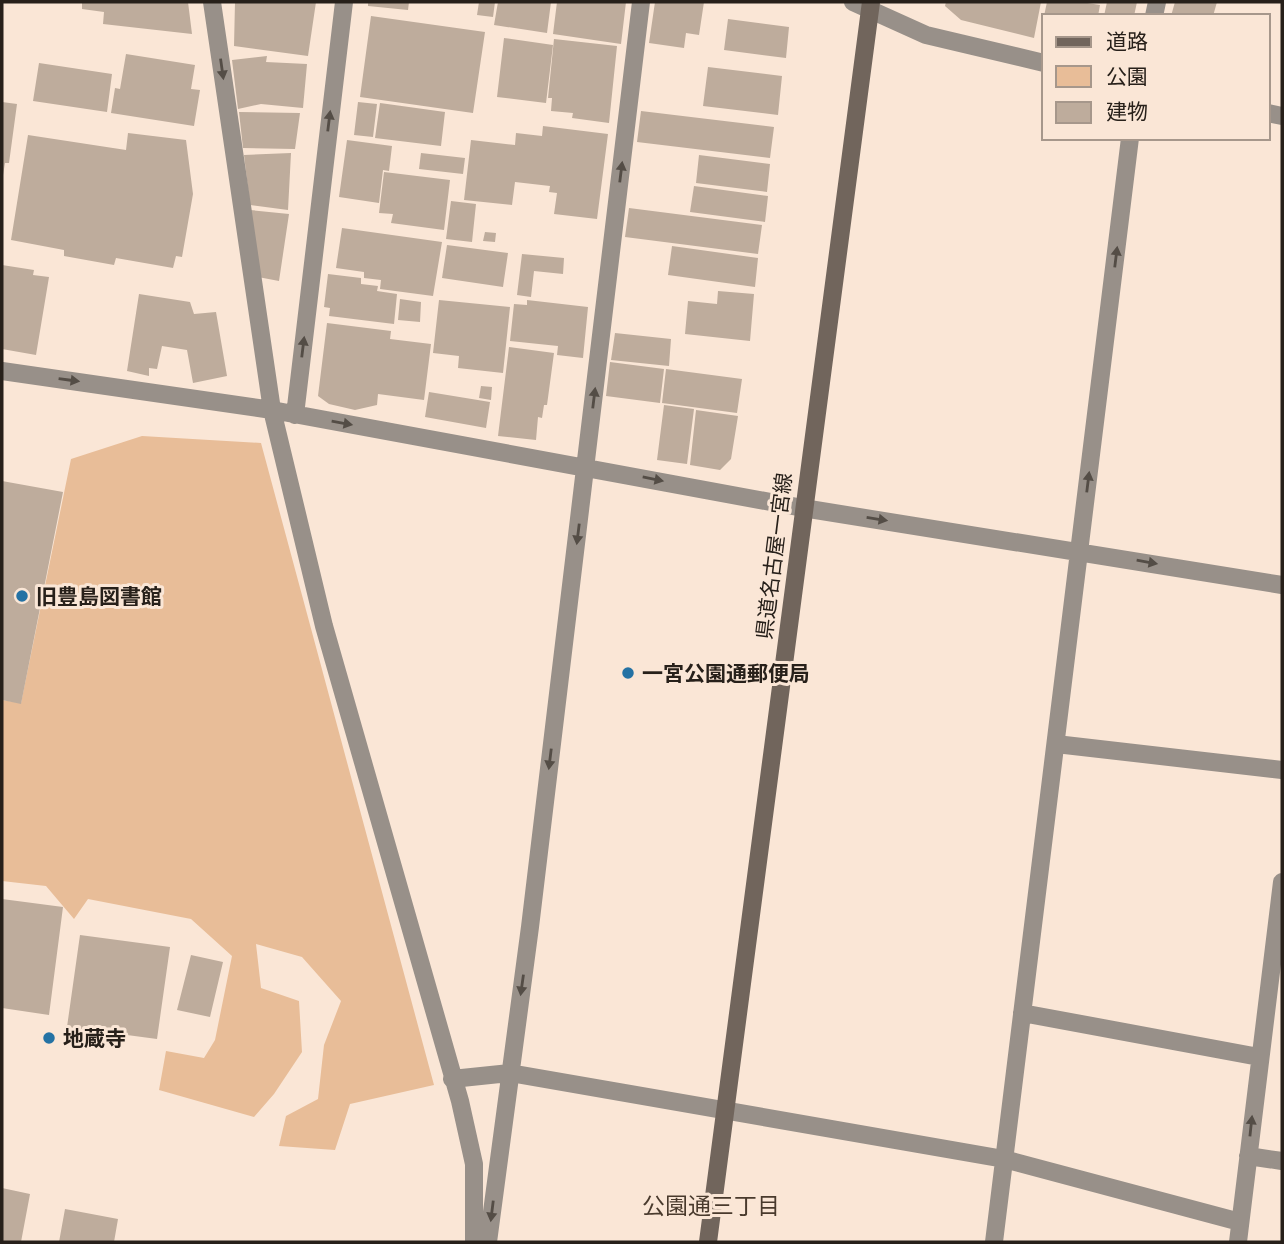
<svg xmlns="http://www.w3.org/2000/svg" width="1284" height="1244" font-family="'Work Sans','Noto Sans JP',sans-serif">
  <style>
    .green { fill: #e8bd98 }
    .building { fill: #beac9c }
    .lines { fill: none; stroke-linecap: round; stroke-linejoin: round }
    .minor { stroke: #989089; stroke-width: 18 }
    .secondary { stroke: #71655c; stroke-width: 18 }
    .oneway { fill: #544d46 }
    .poi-dot { fill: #2472a4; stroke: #fae6d6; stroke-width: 2.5 }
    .labels { text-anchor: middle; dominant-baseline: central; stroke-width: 6; stroke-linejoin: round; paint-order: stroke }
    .street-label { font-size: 21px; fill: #27201a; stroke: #fae6d6 }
    .poi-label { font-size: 21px; font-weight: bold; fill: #27201a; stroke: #fae6d6; text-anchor: start }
    .neighbourhood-label { font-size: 23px; fill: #493a2d; stroke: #fae6d6 }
  </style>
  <rect width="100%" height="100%" fill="#fae6d6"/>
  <!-- green -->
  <path class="green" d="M142,436L261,443L434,1085L350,1104L335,1150L279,1146L286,1116L318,1099L324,1045L341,1001L302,957L256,944L261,988L299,1001L302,1052L274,1094L254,1117L159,1090L166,1051L204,1058L215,1040L232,956L191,919L88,899L74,919L46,886L2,881V700L21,703L71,459Z"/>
  <!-- building -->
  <path class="building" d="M82,2H188L192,34L103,24L104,12L82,9Z
    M235,2H316L308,56L234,46Z
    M368,2H409L408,10L368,6Z
    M479,2H495L493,17L477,15Z
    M498,2H551L547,33L494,25Z
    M557,2H626L621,44L553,34Z
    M655,2H704L699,35L686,33L684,48L649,43Z
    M946,2H1041L1034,38L961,20L945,6Z
    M1047,2H1081L1100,5L1098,16H1044Z
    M1107,2H1137L1134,16H1104Z
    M1175,2H1217L1213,16H1171Z
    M371,16L485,32L473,113L360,97Z
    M728,19L789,27L786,58L724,50Z
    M504,38L553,45L546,103L497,97Z
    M554,39L617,46L609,123L572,118L573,113L551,111L552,98H548Z
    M126,54L195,65L191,89L200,90L194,126L111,113L115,88L120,89Z
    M267,56L266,62L307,64L303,108L261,104L238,109L232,60Z
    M39,63L112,74L107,112L33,101Z
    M708,67L782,76L778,115L703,106Z
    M2,102L17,104L9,163H5L3,175Z
    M358,102L377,104L373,137L354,135Z
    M380,103L445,112L441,146L375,138Z
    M641,111L774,127L770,158L637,142Z
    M239,112L300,113L295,149L243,148Z
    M543,126L608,134L597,219L554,214L557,193L549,192L550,186L515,182L512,205L464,200L471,140L515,145L516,133L542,136Z
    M128,133L186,140L193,194L182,257L176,256L173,268L116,258L114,265L64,256V250L11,240L28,135L126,150Z
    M347,140L392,146L389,171L383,170L379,203L339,197Z
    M291,153L288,210L250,205L244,155Z
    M421,153L465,158L463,174L419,169Z
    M699,155L770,164L767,192L696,183Z
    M384,172L450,180L444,230L391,223L393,214L379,213Z
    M694,186L768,196L765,222L690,212Z
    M451,201L476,204L472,242L446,239Z
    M629,208L762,225L758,254L625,237Z
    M250,210L289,214L279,281L258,277Z
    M342,228L442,242L433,296L380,289L381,280L364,278V272L336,268Z
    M485,232L496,233L495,242L483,241Z
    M447,245L508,253L503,287L442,278Z
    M672,246L758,258L755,287L668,275Z
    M522,254L564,258L563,274L534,271L531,297L517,295Z
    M2,265L34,270L33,275L49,277L36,355L2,349Z
    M328,274L361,278V284L378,286L377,291L397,294L394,324L329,316L330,308L324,307Z
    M718,291L754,294L750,341L685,334L688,301L717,304Z
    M139,294L190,302L194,314L216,312L227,376L193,383L187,350L162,346L157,369L149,368V376L127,371Z
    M400,299L421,302L420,322L398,320Z
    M439,300L510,307L503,373L458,368L459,356L433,353Z
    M527,300L588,307L583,358L557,355L558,346L510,341L514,304L527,305Z
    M327,323L391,331L390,339L431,344L424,400L378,394L377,405L355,410L329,404L318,396Z
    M615,333L671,339L669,366L611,360Z
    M509,347L554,353L547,405H544L542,418L538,417L536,440L498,436Z
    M610,362L664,369L660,403L606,396Z
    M666,369L742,379L737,413L662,403Z
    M481,386L492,387L491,400L479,398Z
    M429,392L490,402L486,428L425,417Z
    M664,405L694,409L687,464L657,460Z
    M696,410L738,416L731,459L720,470L690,465Z
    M2,481L63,492L21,704L2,700Z
    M2,899L63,907L49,1015L2,1008Z
    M80,935L170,947L157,1039L67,1027Z
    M191,955L223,962L210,1017L177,1010Z
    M2,1188L30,1194L21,1242L2,1241Z
    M65,1209L118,1219L114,1242H59Z"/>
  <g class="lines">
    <!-- minor -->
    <path class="minor" d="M212,2L272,410L324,626L460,1101L474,1164V1242
      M853,2L926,35L1044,63
      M1154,16L1157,2
      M1268,113L1282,116
      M2,371L272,410L803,508L1282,585
      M295,415L344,2
      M1056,744L1282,770
      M1022,1013L1259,1057
      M452,1079L510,1073L1004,1159L1240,1222
      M1248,1156L1282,1161
      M488,1242L530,927L641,2
      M994,1242L1130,138
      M1238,1242L1282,882"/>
    <!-- secondary -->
    <path class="secondary" d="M708,1242L871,2"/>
  </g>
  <!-- one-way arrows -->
  <defs><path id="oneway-solid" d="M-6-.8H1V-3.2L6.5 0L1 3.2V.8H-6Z" transform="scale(1.75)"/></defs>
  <g class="oneway">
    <use href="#oneway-solid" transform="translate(222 69) rotate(82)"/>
    <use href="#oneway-solid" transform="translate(329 121) rotate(-83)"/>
    <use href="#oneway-solid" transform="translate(621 172) rotate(-83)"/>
    <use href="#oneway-solid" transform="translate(1116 257) rotate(-83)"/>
    <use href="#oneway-solid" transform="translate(303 347) rotate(-83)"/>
    <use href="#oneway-solid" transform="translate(69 380) rotate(8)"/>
    <use href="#oneway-solid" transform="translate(594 398) rotate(-83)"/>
    <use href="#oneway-solid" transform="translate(342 423) rotate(10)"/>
    <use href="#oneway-solid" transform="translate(653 479) rotate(11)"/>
    <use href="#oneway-solid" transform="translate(1088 482) rotate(-83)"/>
    <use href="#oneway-solid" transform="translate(877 519) rotate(9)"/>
    <use href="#oneway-solid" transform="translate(578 534) rotate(97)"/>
    <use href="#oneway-solid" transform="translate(1147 562) rotate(10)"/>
    <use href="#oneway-solid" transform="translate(550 759) rotate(97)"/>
    <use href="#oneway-solid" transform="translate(522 985) rotate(98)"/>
    <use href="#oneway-solid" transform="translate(1251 1126) rotate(-84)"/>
    <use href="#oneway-solid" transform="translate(492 1211) rotate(97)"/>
  </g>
  <!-- markers -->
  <g class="poi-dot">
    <circle cx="22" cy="596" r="7"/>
    <circle cx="628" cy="673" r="7"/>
    <circle cx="49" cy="1038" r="7"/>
  </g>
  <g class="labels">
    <!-- street labels -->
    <g class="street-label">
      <text transform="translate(774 556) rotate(-83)">県道名古屋一宮線</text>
    </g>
    <!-- poi labels -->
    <g class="poi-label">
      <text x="36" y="596">旧豊島図書館</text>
      <text x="642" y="673">一宮公園通郵便局</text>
      <text x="63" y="1038">地蔵寺</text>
    </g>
    <!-- neighbourhood labels -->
    <g class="neighbourhood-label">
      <text x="711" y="1206">公園通三丁目</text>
    </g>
  </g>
  <!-- border -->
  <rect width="1284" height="1244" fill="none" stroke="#27201a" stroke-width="7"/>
  <!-- legend -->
  <rect x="1042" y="14" width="228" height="126" fill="#fae6d6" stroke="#a6978b" stroke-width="2"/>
  <rect x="1056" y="37" width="35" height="10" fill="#71655c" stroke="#a6978b" stroke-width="2"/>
  <text x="1106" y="49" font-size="21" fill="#27201a">道路</text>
  <rect x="1056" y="66" width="35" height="21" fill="#e8bd98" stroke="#a6978b" stroke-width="2"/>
  <text x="1106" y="84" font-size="21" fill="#27201a">公園</text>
  <rect x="1056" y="102" width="35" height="21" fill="#beac9c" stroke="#a6978b" stroke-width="2"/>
  <text x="1106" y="119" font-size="21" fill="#27201a">建物</text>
</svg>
